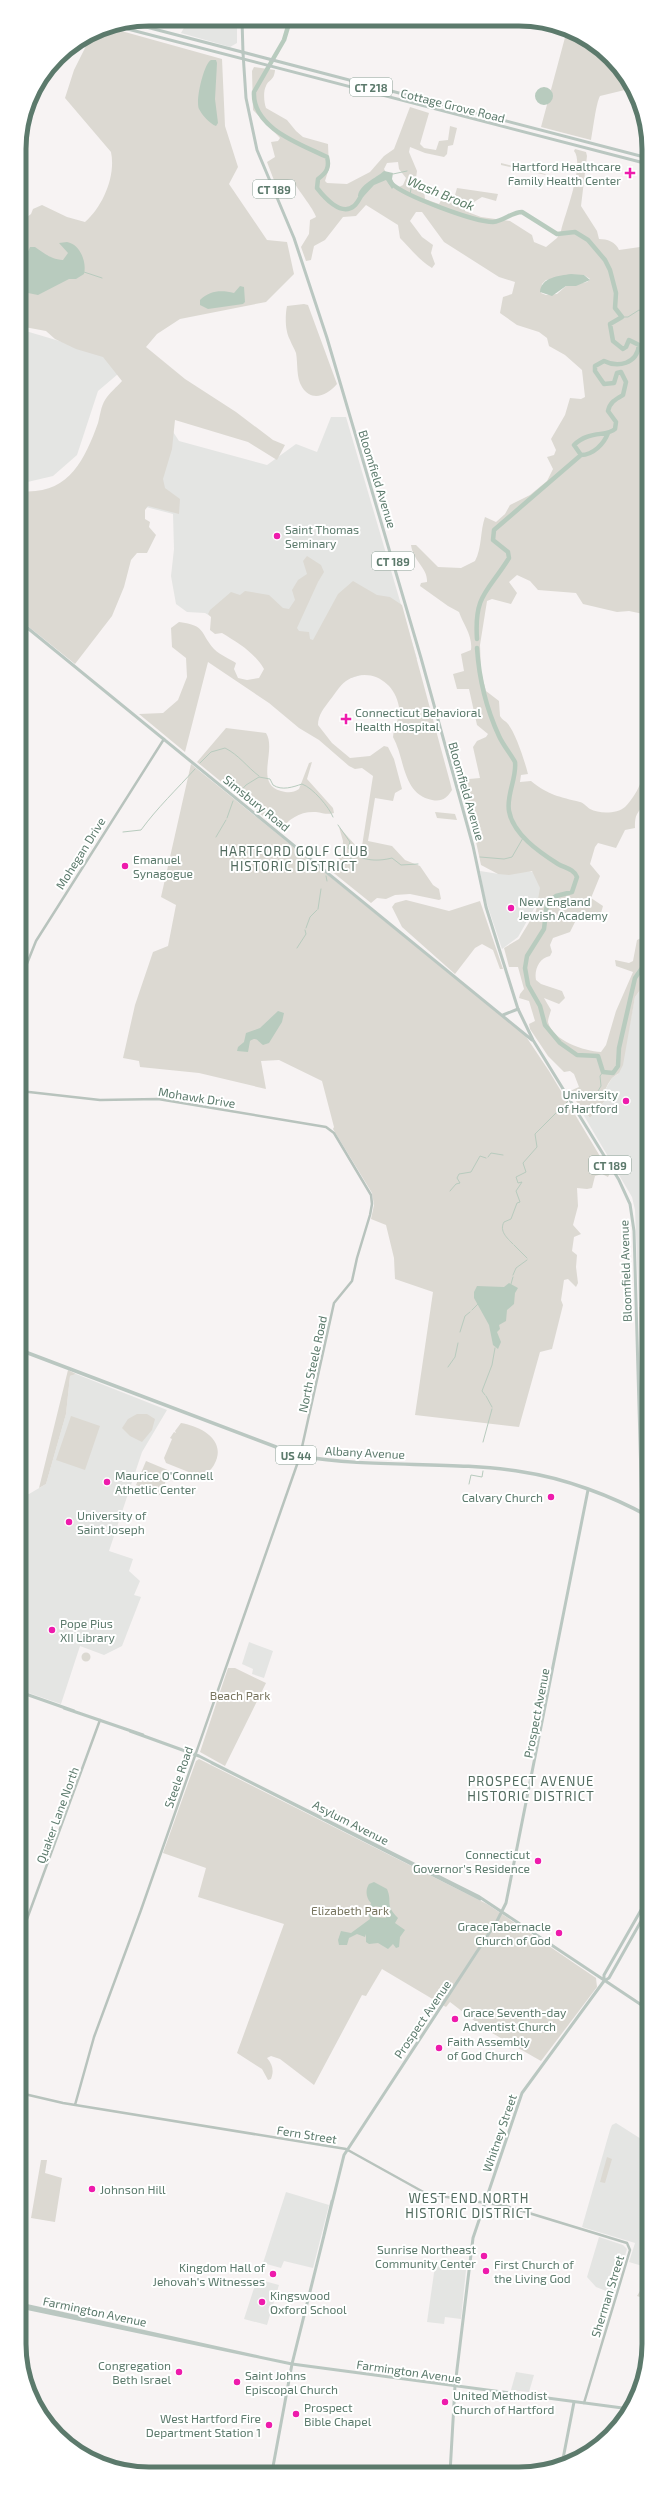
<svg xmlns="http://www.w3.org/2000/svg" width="668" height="2493" font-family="'Exo 2',sans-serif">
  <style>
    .built { fill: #e4e5e3 }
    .green { fill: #dcd9d2; fill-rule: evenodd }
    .water { fill: #b8cbbe; fill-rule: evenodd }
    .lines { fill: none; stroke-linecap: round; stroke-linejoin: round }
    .stream { stroke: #b8cbbe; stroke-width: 1 }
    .river { stroke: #b8cbbe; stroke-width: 4.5 }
    .tertiary { stroke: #b8c3bd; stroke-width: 2.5 }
    .secondary { stroke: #bac7c1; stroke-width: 3 }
    .primary { stroke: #bac7c1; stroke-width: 3 }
    .trunk { stroke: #bac7c1; stroke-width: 3.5 }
    .poi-dot { fill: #ee1bac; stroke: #fff; stroke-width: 1.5 }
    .labels { text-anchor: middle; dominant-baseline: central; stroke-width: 4; stroke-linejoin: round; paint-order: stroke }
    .shield { fill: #fff; stroke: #8da298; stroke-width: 1 }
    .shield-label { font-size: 11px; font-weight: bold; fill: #5c7a6c }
    .street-label { font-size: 12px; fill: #5c7a6c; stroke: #fff }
    .poi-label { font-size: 12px; fill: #5c7a6c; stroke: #fff; text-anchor: start }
    .park-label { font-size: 12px; fill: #78755f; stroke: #fff }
    .water-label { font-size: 13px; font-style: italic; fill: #5a7c66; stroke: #fff }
    .neighbourhood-label { font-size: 13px; letter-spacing: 1px; fill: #526b5f; stroke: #fff }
    .rim { fill: none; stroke: #5c7a6c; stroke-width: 5 }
  </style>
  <rect width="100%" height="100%" fill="#f7f3f3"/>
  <!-- built -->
  <path class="built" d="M189,19L237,20V43L230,47L181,33Z
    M19,329L103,354L118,374L98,391L77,455L53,476L19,484Z
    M331,417H346L417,659L316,688L254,641L205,613L187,612L176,604L171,576L174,549L173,514L96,494L164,418L179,441L267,465L296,444L317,452Z
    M480,871L499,874L529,871L536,873L541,891L540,898L518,937L502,949L485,898Z
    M648,985V1307H639L635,1210L632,1197L577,1104L590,1118L607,1098L605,1090L612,1078L618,1074L623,1059L635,997L643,986Z
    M76,1374L167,1410L142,1452L109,1551L133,1559L129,1571L140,1581L134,1595L141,1597L122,1646L104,1655L80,1646L61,1704L20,1690V1493L29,1494L46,1484L66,1414L70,1376Z
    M249,1642L273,1651L264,1678L252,1674L253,1669L242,1664Z
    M616,2123L649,2144V2268L629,2262L635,2243L582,2227L610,2130L612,2125Z
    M286,2192L329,2205L313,2268L284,2261L281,2268L263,2263Z
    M599,2237L623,2245L627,2249L614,2294L596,2287L587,2277Z
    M435,2266L466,2270L461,2319L445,2317L444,2324L427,2322Z
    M257,2279L279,2285L267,2325L244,2319Z
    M516,2372L534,2375L529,2392L511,2390Z"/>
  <!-- green -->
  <path class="green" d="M107,27L222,59L225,126L238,167L229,184L267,240L287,242L294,274L266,302L180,319L157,334L146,347L185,379L236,412L273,440L285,445L277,460L248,442L175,420L172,449L163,479L165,488L180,499L179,514L148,506L145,510V519L150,522L149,527L156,535L147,553H137L131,560L124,587L112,616L75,664L19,619V491C67,496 84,462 98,423C100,416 101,406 105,400C109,393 117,387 122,381L103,357L76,349L55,339L46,331L19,326V223L31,214L33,209L42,205L67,217L85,222C103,206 116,176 111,152L65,98L74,70L92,34Z
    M567,30C596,41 616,62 633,88L600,96C596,103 593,130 591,140L541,127Z
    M254,67L275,70C274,81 269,79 266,86C263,91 264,103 266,108L287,120L296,131L303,137L328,144L329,168L325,181L327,183L347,184L370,172L384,156L394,149L410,107L429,113L420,144L424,148L436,150L439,141L448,140L450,126L457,128L453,145L448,146L447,154L444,157L425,153L410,147L409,152L417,171L415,185L424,190L425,199L439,204L443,197L455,195L457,188L498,194L496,201L482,197L474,202H465V211L481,217L510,221L532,235L534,242L546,247L557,238L561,231C565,214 585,164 574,151L575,149L586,152L587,156L581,206L597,231L599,239C607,239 616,242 619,250L640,247L643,240L644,206L648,205V615L629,611L617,612L583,604L576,593L538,590L530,581L517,575L509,582L517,593L511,604L492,599L487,601L480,645L481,672L486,691L499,701L500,716C502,720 506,721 508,724C516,734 525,762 528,774L521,775L520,782L531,781C548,795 560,797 580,802C584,803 587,807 590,809C599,814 617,814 625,807C631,801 639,789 641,781C644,774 643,766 648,761V802H645C637,815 635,813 635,828L625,830L616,848L598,843L595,847L590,864L600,876L591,898L603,906L599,920L591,917L577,918L570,932L553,938L550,945L552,952L550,956C539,958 534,970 536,980L541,984L562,991L565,998L559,1004L544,998L551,1010C550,1014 548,1018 548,1022C553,1041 584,1051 601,1052L606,1045L616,1011L633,972L616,966L615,960L629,963L633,961L637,940C648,935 643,931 644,922L648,920V985L643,986L635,997L623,1065L619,1073L612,1078L608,1084L605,1090L607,1098L590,1118L571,1095L570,1091L579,1087L574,1074L570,1071L564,1072L548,1056L530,1029L529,1024L535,1021L529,1001L519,998L520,994L524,989L518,967H509L504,948L519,939L536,911L540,888L532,871L509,875L498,874L481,865L472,823L458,780L480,778L473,747L477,741L486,737L488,734L477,725L469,689H457L453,674L464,671L461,654L471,650C473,636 463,624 459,612L448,606L420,586L421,583L427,582C428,568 413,561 411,545H416L438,567L461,568L475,561C482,548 480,531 485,517L496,522L505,514L510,505L530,495L547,481L553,469L547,457L554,455L556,450L551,439L565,415L570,398L581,399L585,397L582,370L565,355L549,346L547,338L539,332L517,325L500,313L503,297L512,294L515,282L499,277L444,242L422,212H416L410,221L422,237L433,245L431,253L435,264L432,268C418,259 411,249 400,238L398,225L366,205L356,216L343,217L325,240L314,246L311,260L306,261L301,247L309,234L310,220L316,217C314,209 297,189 292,179L275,183L267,162L275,157L271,142L278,141L280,138L253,110L252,71ZM398,162L399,169L406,178L403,185L397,188L392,183L384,169L387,163ZM584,275L590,279L587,282L566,286L557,294L546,295L541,293L542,284L546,280Z
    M501,163L545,174L546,175L501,165Z
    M304,304L308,305L337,384C327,396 311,402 302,387C296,378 298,363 296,353C294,348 292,345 290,340C285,331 285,316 287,306Z
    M307,556L321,565L324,572L318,582L297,628L299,631L309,632L310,639L313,640L338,594L353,581L377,595L390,597L402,605L450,782L452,790C447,798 442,802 432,800C402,794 405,758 393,737C394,726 400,719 399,707C395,681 368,666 346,681C339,686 335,694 330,700C324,708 318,715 318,725L332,743L350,758L370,756L384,746L388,747L394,759L402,789L395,793L393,801L375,798L368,841L392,846L405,860L420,866L433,885L439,889L441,899L439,900L410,894L395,895L386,899L377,898L371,903L330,870L342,854L343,841L339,827L357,847L362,846L373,776L362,768L355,769L349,766L319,740L299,728L269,703L208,662L185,752L139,714L163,713L178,700L187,677L186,658L172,647L171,628L179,622C207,626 199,632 214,649C220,655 230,659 236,663L234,669L238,678L247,680L259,678L264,669C254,652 238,643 222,633L215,634L210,630L211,617L208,614L210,610L231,592L240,595L245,591L269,595L283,608L289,609L295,600L292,590L298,580L307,574L303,561Z
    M226,728L266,733C277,750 254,784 281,791C288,793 293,793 299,789L309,763L312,762L307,779L333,808L334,813C327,815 323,813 316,812C300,811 289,819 280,830L197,762Z
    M191,764L525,1035L549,1071L610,1173L608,1177L602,1174L595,1176L592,1188L587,1189L577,1188L578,1206L573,1225L581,1234L574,1237L572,1251L577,1255L576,1267L578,1283L576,1287L568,1279L564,1280L561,1300L563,1305L552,1349L540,1352L519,1427L415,1415L433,1292L395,1279L394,1258L386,1225L371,1219L374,1205L372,1193L333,1129L334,1127L322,1081L279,1060L261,1061L266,1089L199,1073L140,1067L139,1061L123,1058L135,1005L153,952L168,946L176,905L161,897Z
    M435,812L455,814L457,820L437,818Z
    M406,900L449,911L480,901L503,969H500L493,950L482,944L475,948L455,974L402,927L392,907L395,903Z
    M639,1307H648V1431H643Z
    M68,1370L76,1374L70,1376L66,1414L46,1484L39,1488Z
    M137,1414H147L155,1419L152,1430L142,1442L130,1436L122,1428L128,1419Z
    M71,1416L100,1426L85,1470L56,1460Z
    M181,1423C200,1426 228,1440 214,1465C211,1471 204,1474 201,1477L166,1463L164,1458L172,1439L170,1438L174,1432L176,1433L175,1431Z
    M146,1461L170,1471L160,1495L136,1485Z
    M81.5 1657a4.5 4.5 0 1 1 9 0a4.5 4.5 0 1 1-9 0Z
    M228,1668H235L266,1683L225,1766L200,1752Z
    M199,1759L487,1904L596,1978L597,1987L541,2061L485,2029L450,2002L446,2007L382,1969L366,1996L362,1995L314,2085L280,2059L271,2056L267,2058C273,2065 274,2071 271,2079L268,2080L262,2069L237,2053L284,1924L198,1897L206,1868L163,1853L196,1761Z
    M607,2157L612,2159L605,2183L600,2182Z
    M41,2160H47L45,2173L62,2178L55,2222L31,2218Z
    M643,2286H649V2300L637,2296Z"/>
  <!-- water -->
  <path class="water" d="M211,60H216L217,63L215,99L218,123L216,126C210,124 202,115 199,109C195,101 204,63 211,60Z
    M535 96a9 9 0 1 1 18 0a9 9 0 1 1-18 0Z
    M384,171L393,173L392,179L395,185L392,189L386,180L374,185L363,197L358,196C359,185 376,178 384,171Z
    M67,242C80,244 87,262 84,274L76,279H69L38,295L28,293L19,286V271L30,247H35C44,253 50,259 63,260L68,253L59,243Z
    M571,274L584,275L590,280L576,286H566L552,296L540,292C541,277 559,276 571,274Z
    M240,286L244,287L245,302L243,304L208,309L200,305V300C210,290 222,290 234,293Z
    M278,1011L284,1013L282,1022L269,1043L263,1045C258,1042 257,1036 250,1041L248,1052L237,1051L238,1047L244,1042L246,1033L260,1028Z
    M509,1283L518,1288L515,1293L514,1304L507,1310L506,1321L499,1325L500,1329L497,1332L501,1342L498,1349L493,1345L489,1325L474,1298V1292L477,1286L504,1287Z
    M374,1882L387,1889C393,1903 384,1904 398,1918L395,1923L405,1930L400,1937L399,1947L396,1948L393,1944L388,1949L378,1943L369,1944L366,1942V1934L365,1937L357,1934L349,1938L347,1945H339L338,1940L341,1931L351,1933L370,1919L368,1911L371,1903C366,1898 365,1890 369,1884ZM375,1906L388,1909L386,1918L373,1917L371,1911Z"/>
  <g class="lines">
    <!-- stream -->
    <path class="stream" d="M393,174L407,171
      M410,195L413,176
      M84,272L102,278
      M622,317H628L639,310L647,314L643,306L648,300
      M200,763L211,752L225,748C239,755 247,767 259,776
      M238,794L246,785L259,777L270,779L273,785C282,791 293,787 302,784C313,788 329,807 333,817
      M227,818L233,801
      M338,825L350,842L348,848C359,861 376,862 392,858L401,865L418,864
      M123,832L141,830C157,808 177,789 195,769
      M216,837L226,820
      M480,857L504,859L512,857L523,838
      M331,870L355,856
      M326,876L327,881
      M318,909L321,889
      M306,928L310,917L317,910
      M297,948L306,934L305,930
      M573,1098L595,1096L601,1086L600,1076L603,1072
      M488,1157L491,1153L503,1155
      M450,1191L456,1184L460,1183L457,1178L459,1174L471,1172L480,1156L486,1158
      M513,1244C507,1238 499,1231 504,1222L511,1219L517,1203L520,1202L516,1191L522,1182L518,1183L516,1177L526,1172L523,1163L537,1147L535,1134L568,1101
      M514,1245L527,1258
      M513,1275L516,1268L527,1260
      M511,1284L513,1277
      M472,1310L478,1304
      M460,1332L465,1316L470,1312
      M448,1367L455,1357L458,1343
      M485,1395L482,1391L492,1365L495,1348
      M486,1396L492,1407
      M483,1442L492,1409
      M469,1484L471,1475L482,1477L483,1471"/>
    <!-- river -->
    <path class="river" d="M290,20L284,40L254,92C252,128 300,144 327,157C330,168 326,173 318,179L317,188C324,197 341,217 354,206C358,203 360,197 363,193
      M391,183C404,196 475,222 493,222C504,221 512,212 522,212L557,234L575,232L588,240L605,260L610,270L616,293L615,308L622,317L610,324L613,341L623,349L626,347L629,340L639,345C637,364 618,368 604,361L595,366V371L604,384L614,383L617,373L621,372L626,382L623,395C616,399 610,402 608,411L616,422L615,429C607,437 589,430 574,445L581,455
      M477,639C474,594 488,592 509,558L508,552L493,540L494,530L581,455C593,455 604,444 608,433
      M477,648C479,678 486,708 499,736C503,745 510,753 515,762C517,778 506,795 509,811C513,834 539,852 558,864C565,868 574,869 577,877L572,892L556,896L547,903L544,929L527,956L525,968L528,985L540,1006L545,1025L560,1043L577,1055L598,1056L603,1072L613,1073L618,1066L619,1048L635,978L642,968L648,966"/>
    <!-- tertiary -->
    <path class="tertiary" d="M20,981L36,941L164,739
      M20,1091L100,1100L158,1099L326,1127L334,1133L371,1195L372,1204L370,1215L357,1258L352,1281L334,1303L300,1456L141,1910L94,2037L75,2105
      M20,1938L100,1720
      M20,2093L63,2103L346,2149L427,2194L506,2206L627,2243L630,2250L584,2403"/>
    <!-- secondary -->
    <path class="secondary" d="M242,20L243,53
      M19,621L532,1040
      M503,1015L518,1009
      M20,1692L74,1711
      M64,1708L143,1735
      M130,1731L199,1756L480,1899
      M212,1763L478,1896L649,2010
      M604,1981V1975L649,1896
      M324,2235L332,2201
      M562,2464L574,2402
      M272,2472L292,2364L344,2155L497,1921L506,1903L588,1490
      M450,2473L455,2386L473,2238L522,2093L604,1981L609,1978L649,1907"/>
    <!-- primary -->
    <path class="primary" d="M131,23L648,158
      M116,26L648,164
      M243,53L246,98L257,150L294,238L327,338L421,658L473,846L486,907L518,1009L533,1040L619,1180L630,1204L634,1231L642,1512
      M20,2304L259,2357
      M20,2307L292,2364L630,2409"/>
    <!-- trunk -->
    <path class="trunk" d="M20,1350L300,1456C374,1469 449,1460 523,1472C564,1478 612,1496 648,1516"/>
  </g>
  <!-- markers -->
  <g class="poi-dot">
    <path d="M628 167h4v4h4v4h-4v4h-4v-4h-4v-4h4z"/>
    <circle cx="277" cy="536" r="4"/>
    <path d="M344 713h4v4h4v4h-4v4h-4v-4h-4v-4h4z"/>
    <circle cx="125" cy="866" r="4"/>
    <circle cx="511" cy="908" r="4"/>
    <circle cx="626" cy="1101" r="4"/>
    <circle cx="107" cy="1482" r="4"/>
    <circle cx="551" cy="1497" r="4"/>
    <circle cx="69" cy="1522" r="4"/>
    <circle cx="52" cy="1630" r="4"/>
    <circle cx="538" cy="1861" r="4"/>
    <circle cx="559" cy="1933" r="4"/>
    <circle cx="455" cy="2019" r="4"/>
    <circle cx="439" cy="2048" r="4"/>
    <circle cx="92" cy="2189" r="4"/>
    <circle cx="484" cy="2256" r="4"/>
    <circle cx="486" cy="2271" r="4"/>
    <circle cx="273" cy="2274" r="4"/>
    <circle cx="262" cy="2302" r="4"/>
    <circle cx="179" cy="2372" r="4"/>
    <circle cx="237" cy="2382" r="4"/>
    <circle cx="445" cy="2402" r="4"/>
    <circle cx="296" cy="2414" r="4"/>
    <circle cx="269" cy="2425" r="4"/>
  </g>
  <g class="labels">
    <!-- shield labels -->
    <g class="shield">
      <rect x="350" y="78" width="42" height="18" rx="3"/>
      <rect x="253" y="180" width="42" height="18" rx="3"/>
      <rect x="372" y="552" width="42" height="18" rx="3"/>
      <rect x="589" y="1156" width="42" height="18" rx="3"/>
      <rect x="276" y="1446" width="40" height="18" rx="3"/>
    </g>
    <g class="shield-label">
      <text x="371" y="87">CT 218</text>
      <text x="274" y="189">CT 189</text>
      <text x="393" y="561">CT 189</text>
      <text x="610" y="1165">CT 189</text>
      <text x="296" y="1455">US 44</text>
    </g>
    <!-- street labels -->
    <g class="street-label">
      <text transform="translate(453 105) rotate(14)">Cottage Grove Road</text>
      <text transform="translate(378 479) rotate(73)">Bloomfield Avenue</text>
      <text transform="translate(467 791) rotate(74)">Bloomfield Avenue</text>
      <text transform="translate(257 803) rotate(39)">Simsbury Road</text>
      <text transform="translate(80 853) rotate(-58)">Mohegan Drive</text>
      <text transform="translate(197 1097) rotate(9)">Mohawk Drive</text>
      <text transform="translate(625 1271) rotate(-92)">Bloomfield Avenue</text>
      <text transform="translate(312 1364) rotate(-78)">North Steele Road</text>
      <text transform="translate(365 1452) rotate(3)">Albany Avenue</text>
      <text transform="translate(536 1713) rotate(-79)">Prospect Avenue</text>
      <text transform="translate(178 1777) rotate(-71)">Steele Road</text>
      <text transform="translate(57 1815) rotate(-70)">Quaker Lane North</text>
      <text transform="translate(351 1822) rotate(27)">Asylum Avenue</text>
      <text transform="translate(422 2019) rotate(-56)">Prospect Avenue</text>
      <text transform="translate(499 2133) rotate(-71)">Whitney Street</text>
      <text transform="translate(307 2134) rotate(9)">Fern Street</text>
      <text transform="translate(607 2296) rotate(-73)">Sherman Street</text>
      <text transform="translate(95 2311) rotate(12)">Farmington Avenue</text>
      <text transform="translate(409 2371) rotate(8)">Farmington Avenue</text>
    </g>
    <!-- poi labels -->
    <g class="poi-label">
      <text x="621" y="166" text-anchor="end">Hartford Healthcare<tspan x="621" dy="14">Family Health Center</tspan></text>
      <text x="285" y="529">Saint Thomas<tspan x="285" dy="14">Seminary</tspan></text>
      <text x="355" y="712">Connecticut Behavioral<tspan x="355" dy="14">Health Hospital</tspan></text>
      <text x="133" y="859">Emanuel<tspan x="133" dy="14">Synagogue</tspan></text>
      <text x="519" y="901">New England<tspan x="519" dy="14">Jewish Academy</tspan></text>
      <text x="618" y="1094" text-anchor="end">University<tspan x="618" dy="14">of Hartford</tspan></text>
      <text x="115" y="1475">Maurice O'Connell<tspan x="115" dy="14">Athetlic Center</tspan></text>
      <text x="543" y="1497" text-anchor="end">Calvary Church</text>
      <text x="77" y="1515">University of<tspan x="77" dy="14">Saint Joseph</tspan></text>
      <text x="60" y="1623">Pope Pius<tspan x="60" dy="14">XII Library</tspan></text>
      <text x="530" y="1854" text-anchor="end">Connecticut<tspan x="530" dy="14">Governor's Residence</tspan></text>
      <text x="551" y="1926" text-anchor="end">Grace Tabernacle<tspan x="551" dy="14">Church of God</tspan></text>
      <text x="463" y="2012">Grace Seventh-day<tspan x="463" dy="14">Adventist Church</tspan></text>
      <text x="447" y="2041">Faith Assembly<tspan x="447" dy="14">of God Church</tspan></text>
      <text x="100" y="2189">Johnson Hill</text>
      <text x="476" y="2249" text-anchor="end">Sunrise Northeast<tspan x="476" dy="14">Community Center</tspan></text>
      <text x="494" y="2264">First Church of<tspan x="494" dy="14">the Living God</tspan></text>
      <text x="265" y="2267" text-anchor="end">Kingdom Hall of<tspan x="265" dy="14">Jehovah's Witnesses</tspan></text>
      <text x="270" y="2295">Kingswood<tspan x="270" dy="14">Oxford School</tspan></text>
      <text x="171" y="2365" text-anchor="end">Congregation<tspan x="171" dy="14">Beth Israel</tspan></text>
      <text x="245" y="2375">Saint Johns<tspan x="245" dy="14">Episcopal Church</tspan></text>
      <text x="453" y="2395">United Methodist<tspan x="453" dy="14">Church of Hartford</tspan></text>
      <text x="304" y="2407">Prospect<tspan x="304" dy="14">Bible Chapel</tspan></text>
      <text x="261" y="2418" text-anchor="end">West Hartford Fire<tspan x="261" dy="14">Department Station 1</tspan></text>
    </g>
    <!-- park labels -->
    <g class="park-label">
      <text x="240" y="1695">Beach Park</text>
      <text x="350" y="1910">Elizabeth Park</text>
    </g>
    <!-- water labels -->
    <g class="water-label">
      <text transform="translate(441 193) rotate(22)">Wash Brook</text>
    </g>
    <!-- neighbourhood labels -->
    <g class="neighbourhood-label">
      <text x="294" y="851">HARTFORD GOLF CLUB<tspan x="294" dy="15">HISTORIC DISTRICT</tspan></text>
      <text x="531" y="1781">PROSPECT AVENUE<tspan x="531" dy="15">HISTORIC DISTRICT</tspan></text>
      <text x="469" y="2198">WEST END NORTH<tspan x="469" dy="15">HISTORIC DISTRICT</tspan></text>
    </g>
  </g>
  <!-- crop -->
  <path d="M0 0H668V2493H0ZM149 26H519A123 123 0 0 1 642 149V2344A123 123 0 0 1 519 2467H149A123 123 0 0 1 26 2344V149A123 123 0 0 1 149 26Z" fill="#fff" fill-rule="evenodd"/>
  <path class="rim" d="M149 26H519A123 123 0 0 1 642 149V2344A123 123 0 0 1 519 2467H149A123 123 0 0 1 26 2344V149A123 123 0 0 1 149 26Z"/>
</svg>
